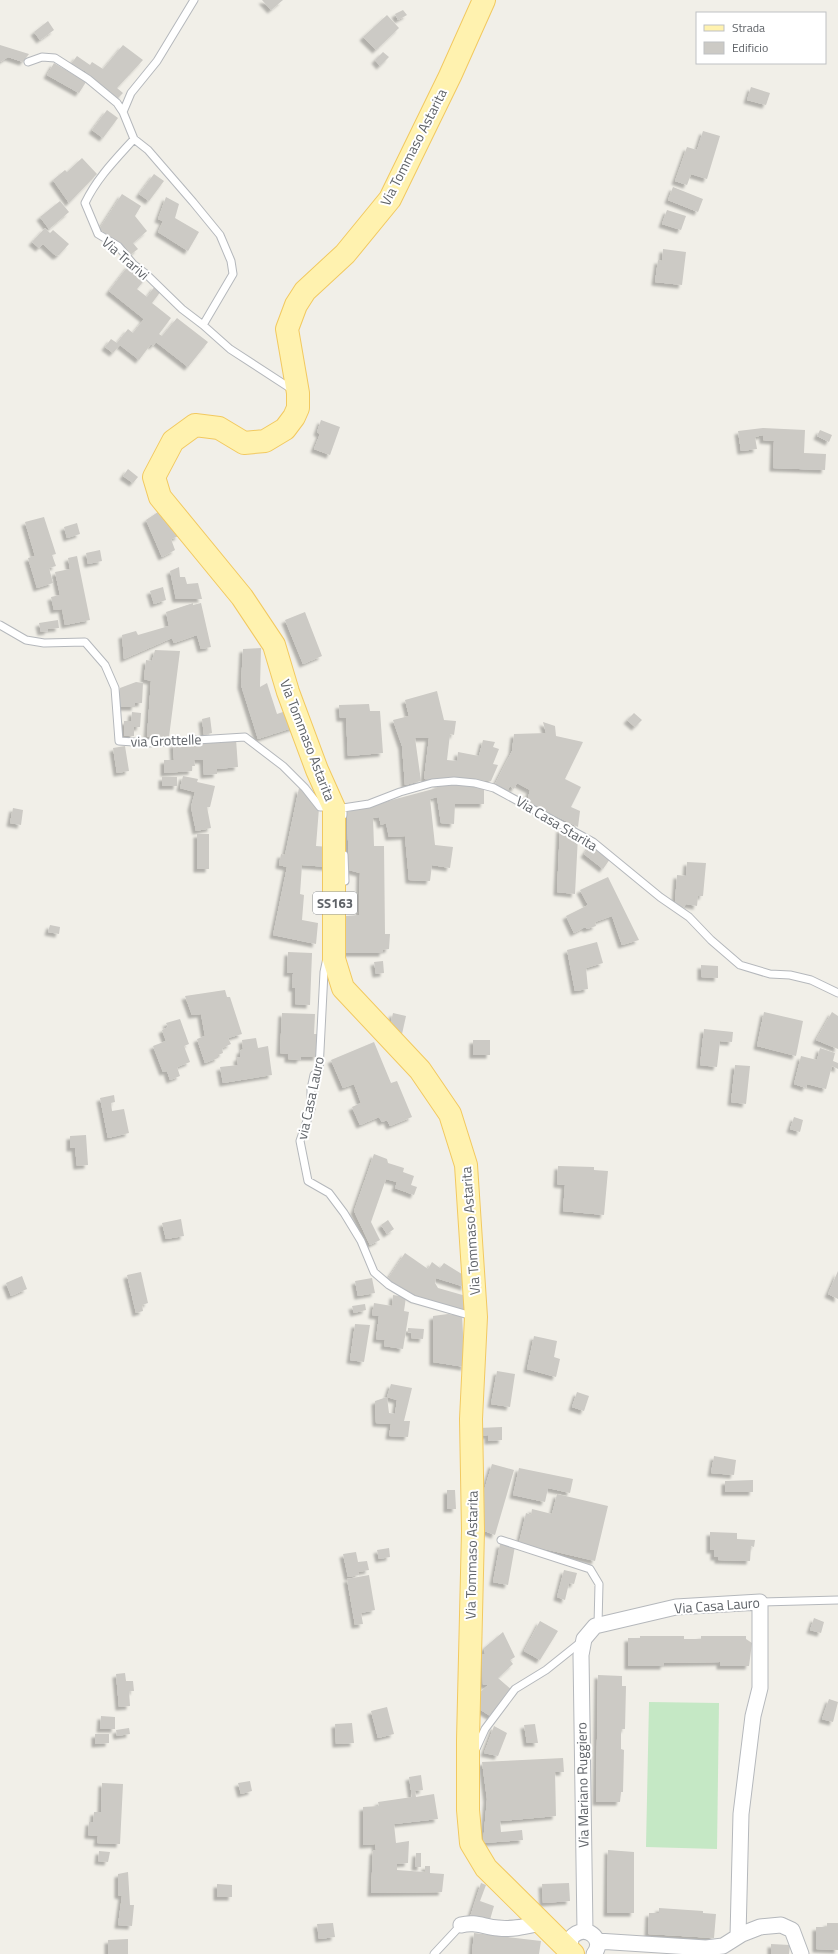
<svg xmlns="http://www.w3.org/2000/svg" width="838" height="1954" font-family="'Titillium Web',sans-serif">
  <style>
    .grass { fill: #c5e8c5 }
    .building { fill: #cccac5; filter: url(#shadow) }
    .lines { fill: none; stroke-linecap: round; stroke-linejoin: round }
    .lane-casing { stroke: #b5b8bc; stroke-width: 9 }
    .street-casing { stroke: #b5b8bc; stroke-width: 17 }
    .primary-casing { stroke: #f2c960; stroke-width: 24 }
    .lane { stroke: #fff; stroke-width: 7 }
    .street { stroke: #fff; stroke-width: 15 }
    .primary { stroke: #fff2af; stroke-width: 22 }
    .labels { text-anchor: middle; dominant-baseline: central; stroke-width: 4; stroke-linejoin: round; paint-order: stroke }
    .shield { fill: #fff; stroke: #8f9295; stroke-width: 1 }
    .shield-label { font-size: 13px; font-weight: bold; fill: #5f6368 }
    .street-label { font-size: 14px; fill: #5f6368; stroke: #fff }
  </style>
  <defs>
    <filter id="shadow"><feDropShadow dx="-3.5" dy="3.5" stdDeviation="1" flood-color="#0004"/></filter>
  </defs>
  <rect width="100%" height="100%" fill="#f1efe8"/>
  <!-- grass -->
  <path class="grass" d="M649,1702L719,1703L717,1849L646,1847Z"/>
  <!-- building -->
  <path class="building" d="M262,0H283L271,10Z
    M403,10L407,15L398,20L395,14Z
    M387,15L399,28L376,50L363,37Z
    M48,21L54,30L40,40L34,32Z
    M0,45L29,54L23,62L8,57L0,62Z
    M123,45L143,60L117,88L123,93L117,99L85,71L71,64L77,56L90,65L92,62L103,69Z
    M383,52L389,57L380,66L375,60Z
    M54,63L86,82L79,93L47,75Z
    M751,87L770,93L766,105L747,100Z
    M107,110L118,118L103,138L92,130Z
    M703,131L720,136L707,179L691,174L687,185L675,181L687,147L697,150Z
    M82,158L97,174L69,203L53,180L65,170L67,172Z
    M154,174L164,181L149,201L139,194Z
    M673,187L703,199L698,212L668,200Z
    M122,194L141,206L135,216L147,231L133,243L138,249L130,255L120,243L98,231Z
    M166,197L179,204L175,218L199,232L188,251L158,232L163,221L158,219Z
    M60,201L69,212L49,229L40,217Z
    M667,210L686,216L681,230L662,224Z
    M45,228L50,233L53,230L69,244L59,255L56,256L43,244L39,248L32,242Z
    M663,249L686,252L682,285L655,282L658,260L662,261Z
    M129,265L146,278L137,289L147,297L155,286L161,291L152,303L171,318L159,334L162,336L177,318L208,342L188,367L156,342L153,346L151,344L139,360L120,345L113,353L105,347L111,339L117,343L128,329L133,333L144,319L109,291Z
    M321,420L340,427L330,455L314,449L320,434L317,432Z
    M763,428L805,430L804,453L826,454L825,470L773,468L774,441L763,440V435L755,437L757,449L741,451L738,431Z
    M820,430L832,435L829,442L817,436Z
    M128,469L138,477L133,483L123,476Z
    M161,510L179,536L171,539L175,550L162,557L146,520Z
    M44,517L56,554L52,555L56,566L49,568L53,583L37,588L28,558L35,556L25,522Z
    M77,523L80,534L67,538L64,527Z
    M100,550L102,561L88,564L86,553Z
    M77,556L90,620L65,625L62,609L54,610L51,597L60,595L55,572L70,569L68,558Z
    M179,567L180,577H185L187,584L198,583L202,599H176L170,571Z
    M163,587L166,600L154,604L150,591Z
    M193,603V605L201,603L211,647L201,649L197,635L174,643L172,638L124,659L122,635L136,631L138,635L169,626L166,612Z
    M305,612L322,656L303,664L285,620Z
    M58,620L59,628L48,629V631L41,632L39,623Z
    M261,648L260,687L267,683L277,714L289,710L295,727L258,739L241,685L243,649Z
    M155,650L180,651L169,737H147L151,681L144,679L146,660L152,661Z
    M136,682L143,683L142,703H135V707H119L120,688Z
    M437,691L444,720L456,721L454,735L450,734L447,760L457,761L458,752L479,756L483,740L495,742L493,747L499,749L493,764L498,765L491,781L424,779L429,738H415L421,781L405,785L402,746L393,720L409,716L405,700Z
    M369,704L370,711H380L383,753L348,756L346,718H340L339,705Z
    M132,712L141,713L140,727H134V736H124V721H131Z
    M634,713L642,720L635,727L627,720Z
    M210,717L212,733L204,735L202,719Z
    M543,722L555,726L556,736L583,742L565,779L581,787L571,807L580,811L578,827L527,802L530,790L517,783L514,789L510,786L507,791L494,786L512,751L514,734L546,733Z
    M236,739L238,767L217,769V774L204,775L203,760H194L195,766H192V771L164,773V760H174L173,744Z
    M125,746L129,771L117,773L113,748Z
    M183,776L198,779L197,782L215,786L210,807H207L211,828L196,831L191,807L195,792L180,788Z
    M162,777H177V786H162Z
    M437,784L484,785V804H455L454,824L441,823L437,797L430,799L435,845L453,847L450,868L432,865L430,881L409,880L405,836L389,837L386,823L381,825L379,817L373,818L374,846H384L385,934H390L389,949L383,950V953H343L346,916L359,915L360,873L349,870L347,812L437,788Z
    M299,788L319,808L316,846L329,847L328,867L302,865L300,894L304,895L302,920L318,923L316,944L273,935L287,867L279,865L281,854L285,855Z
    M13,808L23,810L21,825L10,823Z
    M560,828L578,836L575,894L557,892Z
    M197,834H209V869H197Z
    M591,844L610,859L603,869L584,854Z
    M687,862L706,863L703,896H698L697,906L686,904L683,908L675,903L677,875L686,876Z
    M608,877L639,940L622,945L612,916L595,922L596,926L587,929L585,927L574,933L566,916L588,905L580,890Z
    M50,925L60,927L59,934L48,932Z
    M597,942L603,963L586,968L588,989L575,991L567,950Z
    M288,952L312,953L310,1005L295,1004V988H292L293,973H287Z
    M383,961L384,973L376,974L374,962Z
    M701,965L718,966V978L701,977Z
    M225,990L227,997H230L242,1034L228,1038L231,1044L222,1048L223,1053L218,1055V1058L205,1063L197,1039L205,1036L201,1014L192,1015L185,996Z
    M764,1012L803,1021L796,1056L757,1046Z
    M832,1012L838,1016V1049L816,1040Z
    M282,1013L315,1014L314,1034H318L317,1057H301L300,1060L288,1059V1054L280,1053Z
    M393,1013L406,1016L402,1034L391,1022Z
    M180,1019L189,1044L184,1046L190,1062L177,1067L180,1076L170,1080L167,1071L163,1072L153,1046L166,1041L162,1030L168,1027L166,1023Z
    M704,1029L733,1032L732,1042L720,1041L717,1067L700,1065Z
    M256,1038L258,1048L268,1046L272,1075L223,1083L220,1067L238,1065L237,1058L240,1057V1051L243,1049L242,1040Z
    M473,1040H490V1055H473Z
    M374,1042L391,1083L397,1081L412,1117L390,1126L387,1120L382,1122L379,1117L360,1125L352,1107L361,1103L354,1084L343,1088L331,1060Z
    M820,1048L835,1053L833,1061L838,1063V1069L832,1066L826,1089L807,1084L806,1088L794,1084L801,1056L817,1060Z
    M735,1065L750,1066L746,1104L731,1102Z
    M114,1095L115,1102L111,1103L112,1111L124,1109L129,1133L108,1138L100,1098Z
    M794,1117L803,1120L800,1132L790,1129Z
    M86,1135L88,1165L77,1166L75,1148H70V1136Z
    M374,1154L387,1159L388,1163L404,1168L403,1172L414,1176L411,1185L417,1187L414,1195L395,1188L397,1182L386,1179L371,1222L380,1240L370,1245L354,1211Z
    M558,1166L594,1167V1170L608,1171L604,1215L563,1211L565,1185L557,1184Z
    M181,1219L184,1236L166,1239L162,1223Z
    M388,1220L394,1229L387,1234L381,1225Z
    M405,1253L428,1269L432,1262L440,1268L444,1263L465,1276V1287L436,1278L435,1283L438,1288L466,1296L468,1312L413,1298L387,1280Z
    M838,1271V1299L828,1294Z
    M141,1272L148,1303L142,1305L143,1311L136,1313L127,1275Z
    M22,1276L27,1289L11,1296L6,1283Z
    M372,1278L375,1293L358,1296L355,1281Z
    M393,1295L406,1297L404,1311L409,1312L403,1349L384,1346L385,1340L376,1339L379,1316L372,1315L374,1303L392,1306Z
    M365,1304L366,1310L354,1313L352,1306Z
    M448,1314L462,1316L465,1367L433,1362V1316Z
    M355,1324L370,1325L364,1362L350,1360Z
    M408,1328L424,1329L423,1339L411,1338L412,1333L408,1332Z
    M534,1336L557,1341L554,1357L560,1359L556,1377L527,1369Z
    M497,1371L515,1374L510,1407L491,1404Z
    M391,1384L412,1388L404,1421H410L408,1437L389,1436L391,1424L376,1423L375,1401L387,1397L389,1413L395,1414L397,1400L387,1397Z
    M577,1392L589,1396L584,1411L572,1407Z
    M502,1427V1440L488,1441V1435L480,1436L479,1428Z
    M714,1456L736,1460L734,1475L711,1473Z
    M492,1464L514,1470L495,1535L479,1529L476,1517Z
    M519,1468L573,1479L570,1493L548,1488L545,1502L513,1495Z
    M753,1480V1492H725V1481Z
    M447,1490H455L456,1509H447Z
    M557,1494L608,1506L595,1561L519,1543L526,1513L531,1515L532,1509L552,1514Z
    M710,1532L737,1533V1539L755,1540L754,1547L751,1546L750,1561L718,1560V1557H714V1550H710Z
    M500,1544L515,1546L508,1585L493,1582Z
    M389,1548L390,1557L379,1559L377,1550Z
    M356,1552L358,1562L367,1561L369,1570L358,1572L359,1575L348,1577L343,1554Z
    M564,1570L577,1573L574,1584L569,1583L565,1600L557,1597Z
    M369,1575L375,1610L361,1613L363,1624L355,1625L347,1579Z
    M814,1618L824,1622L821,1633L810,1630Z
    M540,1621L558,1631L540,1660L524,1651Z
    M503,1632L515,1657L510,1660L513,1664L498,1678L513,1691L492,1717L476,1707V1696L488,1685H483L482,1654H485L484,1648Z
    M640,1636H684V1639H701V1636H746V1639L752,1643L749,1666H720V1662L664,1663V1666H628V1638H640Z
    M125,1673L126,1681H133L134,1691H129L130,1706L119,1707L116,1674Z
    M598,1675L622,1676V1686H626L625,1729H621V1749L624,1750L623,1792H621L620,1802H596Z
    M829,1699L838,1702L833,1722L822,1719Z
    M387,1707L394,1734L378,1738L371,1711Z
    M101,1716L115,1717V1729H100Z
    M352,1723L354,1743L336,1744L335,1724Z
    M535,1724L538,1743H527L524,1725Z
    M494,1726L507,1733L498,1756L484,1753Z
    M129,1728L130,1734L117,1736L116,1730Z
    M95,1734H109V1743L95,1744Z
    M563,1758L564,1772H555L556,1816L500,1821L501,1832L522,1830L523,1840L483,1843L487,1799L482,1762Z
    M421,1775L423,1790L415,1791L416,1797L434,1794L438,1819L394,1824L396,1843L409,1841L408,1863L397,1864V1870L425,1872V1866H430V1873L444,1874L442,1892L371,1893L373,1851L376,1850L375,1844L363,1845V1807L379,1806L378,1802L412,1797L409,1777Z
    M250,1781L252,1791L241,1794L238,1783Z
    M102,1783L123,1784L120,1844L97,1843L98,1836L88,1835L89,1822H93L94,1812H101Z
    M608,1850L634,1852V1913H607Z
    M99,1851L110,1852L108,1862L98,1861Z
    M416,1853H421V1867H415Z
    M128,1872L130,1905H134L132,1926L118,1925L122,1896L118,1895V1874Z
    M481,1883L486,1885L480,1901L494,1906L489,1923L470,1917Z
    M569,1883L570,1901L543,1903L542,1884Z
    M217,1884L232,1885V1897H217Z
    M659,1908L703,1911V1913L716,1914L714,1938L648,1934L649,1913H659Z
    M333,1923L335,1937L319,1939L317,1924Z
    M827,1923H838V1950L816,1949V1927H827Z
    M474,1933L541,1941L539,1954H472Z
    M128,1939V1954H108V1940Z
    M771,1944L790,1945L789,1954H771Z"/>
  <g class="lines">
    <!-- lane casing -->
    <g class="lane-casing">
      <path id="lane" d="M194,0L157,61L131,93L123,112L134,139L148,150L193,202L220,235L231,261L233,274L203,325L230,349L293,390
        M28,62L42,57L55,58L88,79L117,103L123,112
        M134,139C115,160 97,178 85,203L98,234L118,246L133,264L146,274L182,309L203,325
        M0,625L26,640L44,643L85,642L105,665L115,688L119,741L148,743L245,737L283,766L305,788L320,807H330
        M343,815V808L369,804L400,792L432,783L454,781L475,783L494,788L593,842L660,897L689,917L711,940L740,965L770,974L790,975L811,980L838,993
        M336,882L345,881L344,855
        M327,958L324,972L319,1070L314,1075L311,1089V1109L300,1141L308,1181L329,1193L344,1213L361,1241L374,1272L389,1285L413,1299L472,1316
        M501,1540L590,1569L599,1584L598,1625
        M760,1602L838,1600
        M475,1751L485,1729L515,1689L546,1670L581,1642
        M434,1954L461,1925"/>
    </g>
    <!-- street casing -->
    <g class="street-casing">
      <path id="street" d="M461,1925C475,1921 484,1927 498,1928C513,1930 527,1926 541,1923
        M585,1931L581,1655L584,1639L595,1626L676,1607L760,1602V1688L753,1716L741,1814L738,1936
        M597,1941L706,1948L723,1946L742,1934L760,1927L781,1925L792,1930L801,1954
        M573,1954L570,1949L571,1938C585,1922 606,1939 594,1954"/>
    </g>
    <!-- primary casing -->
    <g class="primary-casing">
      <path id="primary" d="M484,0L450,76L390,199L345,254L305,291L296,305L287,329L298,393V408L294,417L285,429L265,441L244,443L219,428L195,425L173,441L154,477L160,497L242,597L274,645L288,692L317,770L334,808V959L343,988L420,1070L450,1114L466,1165L476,1317L471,1419L473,1531L468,1740V1810L471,1843L486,1868L573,1954"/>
    </g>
    <!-- lane -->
    <use href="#lane" class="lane"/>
    <!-- street -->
    <use href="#street" class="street"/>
    <!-- primary -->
    <use href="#primary" class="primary"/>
  </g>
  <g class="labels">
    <!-- shield labels -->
    <rect class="shield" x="313" y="892" width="44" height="22" rx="3"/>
    <g class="shield-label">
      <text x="335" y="903">SS163</text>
    </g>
    <!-- street labels -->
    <g class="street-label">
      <text transform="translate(413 147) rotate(-63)">Via Tommaso Astarita</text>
      <text transform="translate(126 258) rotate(41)">Via Trarivi</text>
      <text transform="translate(166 740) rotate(-2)">via Grottelle</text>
      <text transform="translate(308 740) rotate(69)">Via Tommaso Astarita</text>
      <text transform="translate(557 823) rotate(31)">Via Casa Starita</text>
      <text transform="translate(310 1098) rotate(-78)">via Casa Lauro</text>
      <text transform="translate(470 1231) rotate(-94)">Via Tommaso Astarita</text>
      <text transform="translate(471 1555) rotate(-89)">Via Tommaso Astarita</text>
      <text transform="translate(717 1605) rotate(-4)">Via Casa Lauro</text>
      <text transform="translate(582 1785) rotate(-91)">Via Mariano Ruggiero</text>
    </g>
  </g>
  <!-- legend -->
  <rect x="696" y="12" width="130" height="52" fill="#ffffff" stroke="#bfc1c3"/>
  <rect x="704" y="25" width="20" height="6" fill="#fff2af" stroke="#bfc1c3"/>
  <text x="732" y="32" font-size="12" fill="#5f6368">Strada</text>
  <rect x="704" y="42" width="20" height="12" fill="#cccac5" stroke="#bfc1c3"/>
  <text x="732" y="52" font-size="12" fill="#5f6368">Edificio</text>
</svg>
